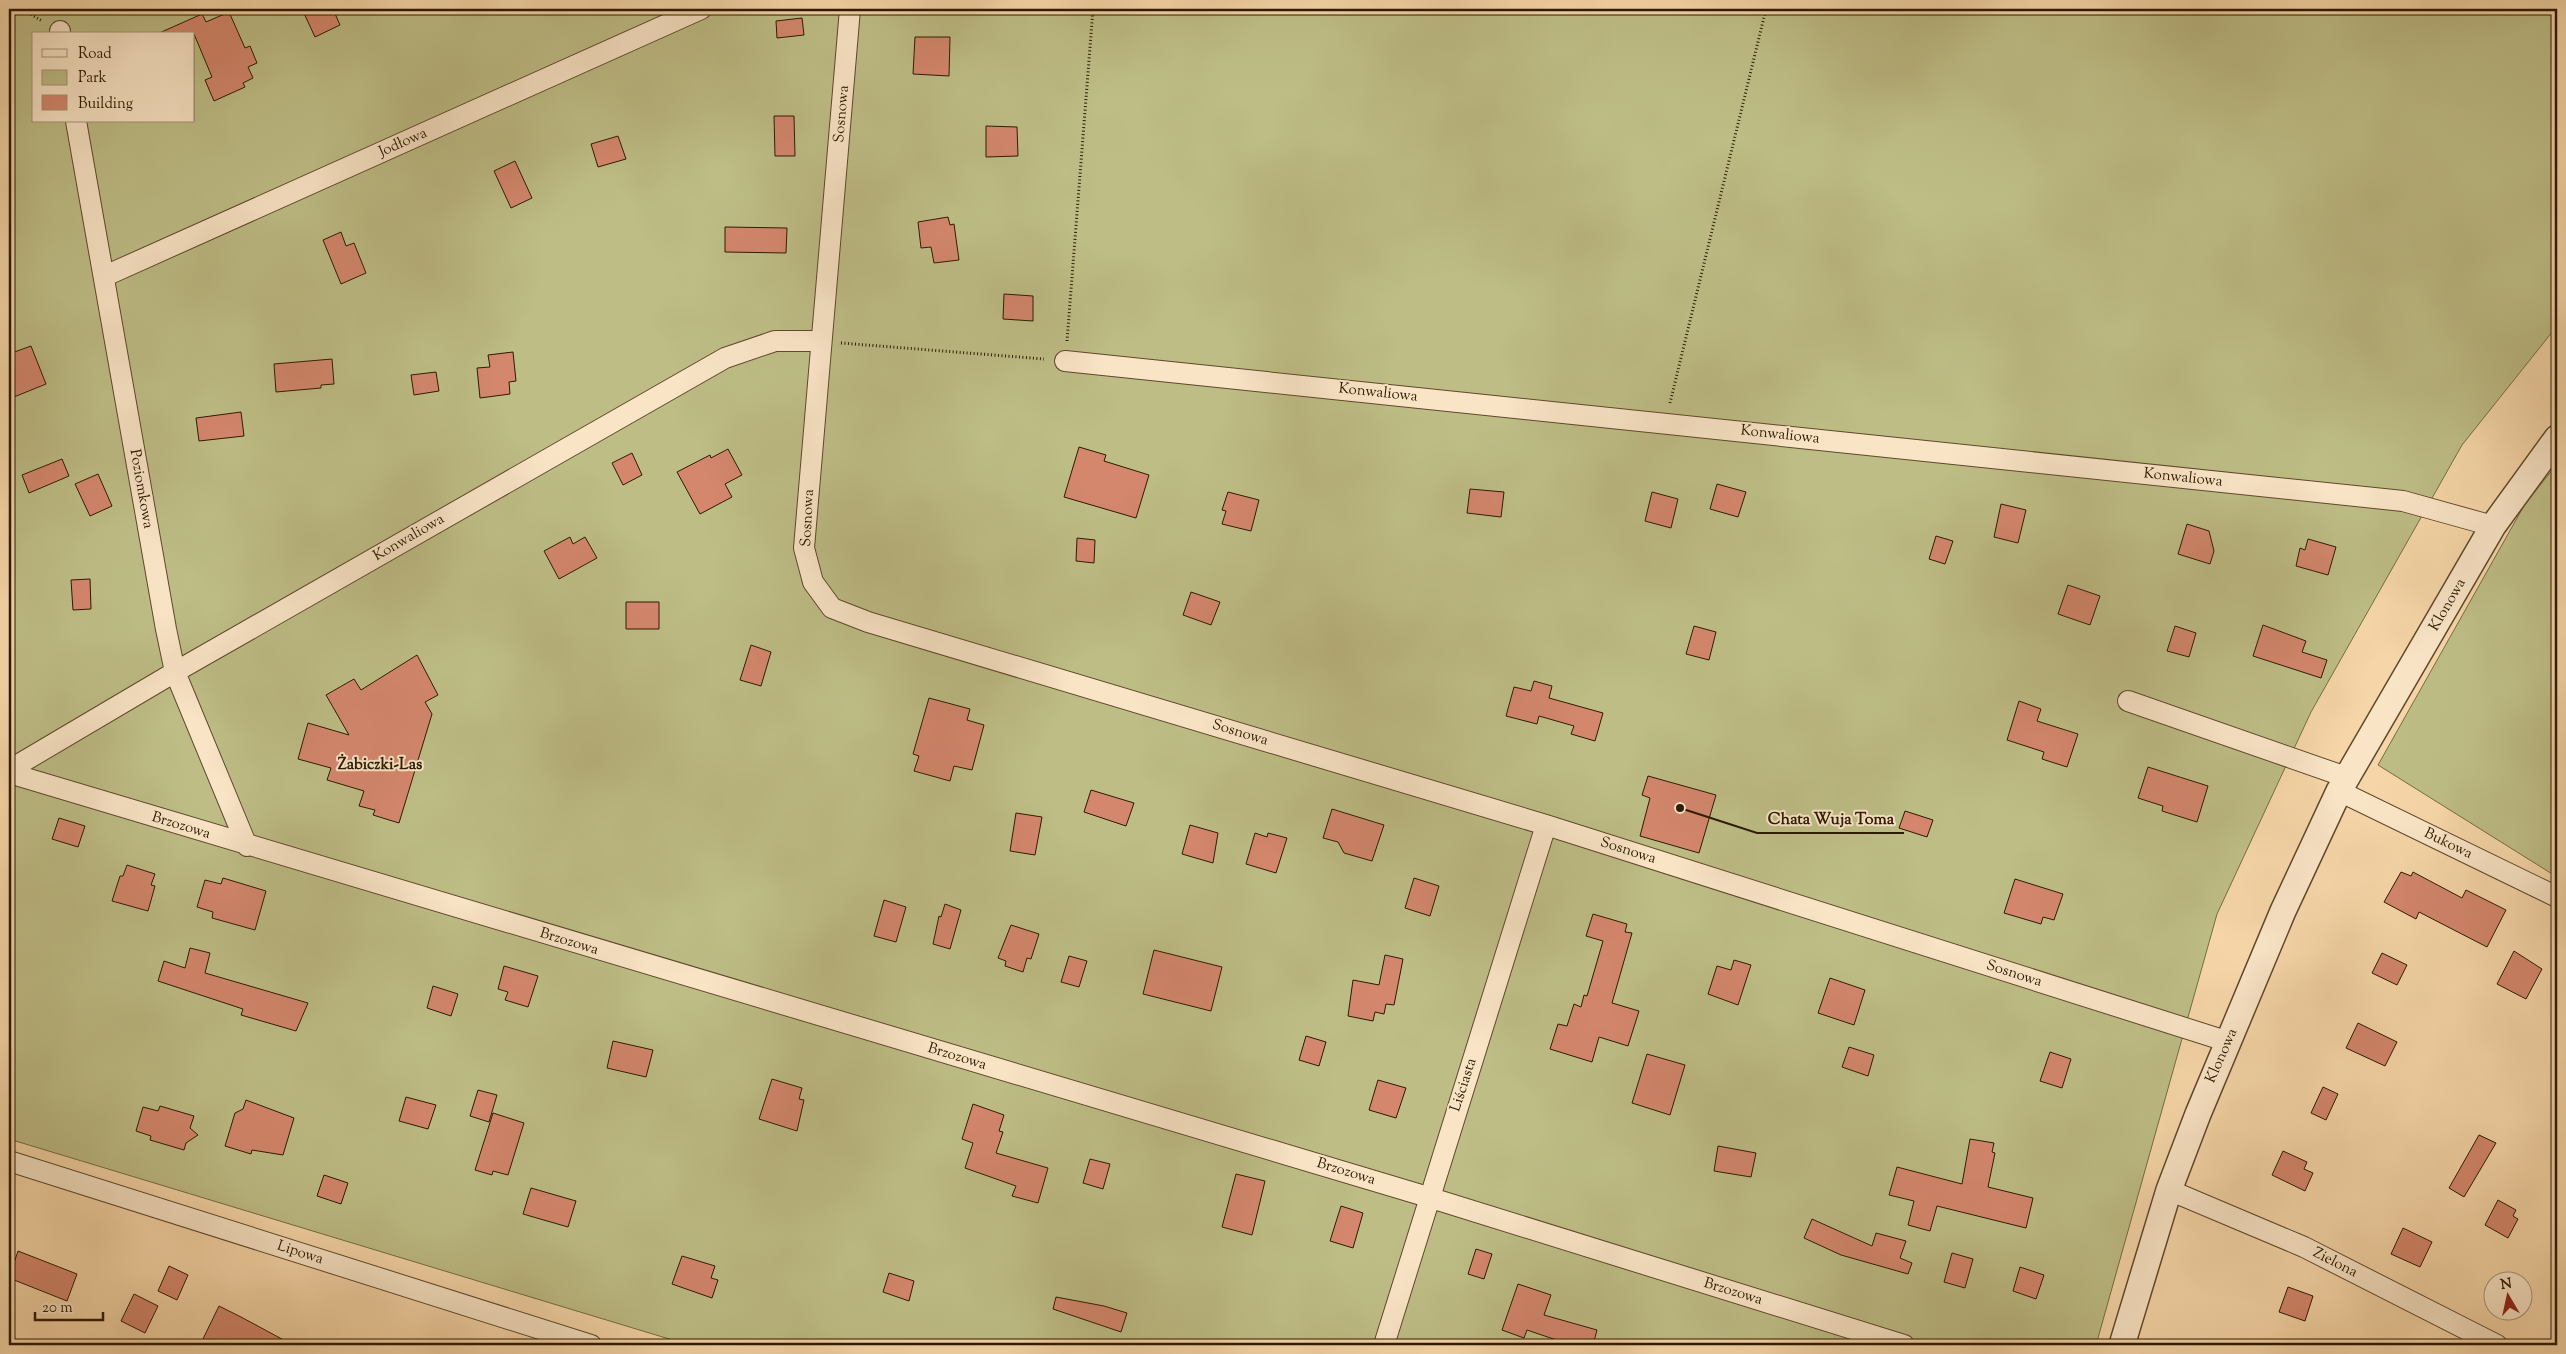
<svg xmlns="http://www.w3.org/2000/svg" width="2566" height="1354" font-family="'Sorts Mill Goudy',serif">
  <style>
    .green { fill: #bebd86; stroke: #756c44; fill-rule: evenodd }
    .building { fill: #d4876d; stroke: #2c1a01 }
    .lines { fill: none; stroke-linecap: round; stroke-linejoin: round }
    .minor-casing { stroke: #5e492b; stroke-width: 22 }
    .tertiary-casing { stroke: #5e492b; stroke-width: 28 }
    .path { stroke: #2c1a01; stroke-width: 3; stroke-dasharray: 1 2.5; stroke-linecap: butt }
    .minor { stroke: #f9e4c6; stroke-width: 20 }
    .tertiary { stroke: #f9e4c6; stroke-width: 25 }
    .labels { text-anchor: middle; dominant-baseline: central; stroke-width: 4; stroke-linejoin: round; paint-order: stroke }
    .street-label { font-size: 15px; fill: #2c1a01; stroke: #f9e4c6 }
    .neighbourhood-label { font-size: 16px; font-weight: bold; fill: #2c1a01; stroke: #f9e4c6 }
    .leader { fill: none; stroke: #2c1a01; stroke-width: 2 }
    .callout-dot { fill: #2c1a01; stroke: #f9e4c6; stroke-width: 2 }
    .callout-label { font-size: 16px; text-anchor: middle; font-weight: bold; fill: #2c1a01; stroke: #f9e4c6; stroke-width: 4; stroke-linejoin: round; paint-order: stroke }
  </style>
  <rect width="100%" height="100%" fill="#f6d6a8"/>
  <filter id="stains"><feTurbulence type="fractalNoise" baseFrequency=".004" numOctaves="4"/><feColorMatrix values="0 0 0 0 .2 0 0 0 0 .09 0 0 0 0 .02 0 0 0 .5 -.17"/></filter>
  <radialGradient id="worn" r=".72"><stop offset=".6" stop-color="#630" stop-opacity="0"/><stop offset="1" stop-color="#630" stop-opacity=".3"/></radialGradient>
  <!-- green -->
  <path class="green" d="M9,9H2557V326L2462,445L2311,712L2217,914L2096,1345H689L9,1139ZM34,34H194V121H34Z
    M2557,464V877L2378,765L2525,504Z"/>
  <!-- building -->
  <path class="building" d="M302,9H333L340,25L315,37Z
    M229,12L245,48L250,46L257,63L248,67L253,78L243,83L245,87L214,101L205,80L212,77L194,34H157L202,14L206,22Z
    M802,18L804,35L777,38L776,21Z
    M915,37H950L949,76L913,74Z
    M774,116H794L795,156H775Z
    M986,126L1017,127L1018,156L986,157Z
    M618,136L626,159L598,167L591,144Z
    M515,161L532,198L511,208L494,171Z
    M948,217L950,225L954,224L959,260L934,263L931,247L921,248L918,222Z
    M725,227L787,228L786,253L725,252Z
    M341,232L346,246L354,243L366,273L341,284L323,240Z
    M1004,294L1033,296V321L1003,319Z
    M31,346L46,384L9,399V354Z
    M513,352L516,381L509,382L510,394L480,398L477,368L490,367L488,355Z
    M332,359L334,384L321,385V388L276,392L274,364Z
    M436,372L439,391L414,395L411,375Z
    M241,412L244,436L199,441L196,418Z
    M1079,447L1106,455L1104,461L1149,475L1136,518L1064,497Z
    M728,449L742,475L725,484L732,497L700,514L677,472L710,455L711,458Z
    M632,453L642,475L623,485L612,463Z
    M62,459L69,476L29,493L22,475Z
    M98,474L112,506L90,516L75,484Z
    M1717,484L1746,492L1738,517L1710,509Z
    M1470,489L1504,492L1501,517L1467,513Z
    M1228,492L1259,500L1251,531L1222,524L1226,511L1222,510Z
    M1652,492L1678,499L1671,528L1645,521Z
    M2001,504L2026,510L2018,543L1994,537Z
    M2187,524L2209,531L2214,551L2210,564L2178,554Z
    M1936,536L1953,541L1945,564L1929,559Z
    M570,537L573,544L585,537L597,558L559,579L544,551Z
    M1077,538L1095,540L1094,563L1076,561Z
    M2308,539L2336,547L2328,575L2296,566L2300,548L2305,550Z
    M90,579L91,609L73,610L71,580Z
    M2068,585L2100,596L2090,625L2058,614Z
    M1191,592L1220,602L1211,625L1183,615Z
    M626,602H659V629H626Z
    M2263,625L2306,641L2302,652L2327,660L2321,678L2253,656Z
    M1694,626L1716,632L1709,660L1686,654Z
    M2175,626L2196,633L2189,657L2167,651Z
    M751,645L771,652L761,686L740,680Z
    M417,655L438,695L425,702L432,714L399,823L373,815L375,810L359,806L364,791L327,780L331,768L298,759L308,723L349,735L326,695L354,679L361,690Z
    M1534,681L1552,686L1549,698L1603,713L1595,741L1571,734L1574,726L1539,716L1537,724L1506,716L1514,687L1531,691Z
    M929,698L970,709L967,720L984,725L972,770L954,766L950,781L914,771L919,756L913,754Z
    M2019,701L2041,709L2037,721L2078,734L2067,767L2042,759L2044,752L2007,740Z
    M2148,767L2208,786L2197,822L2162,811L2163,806L2138,798Z
    M1648,776L1716,795L1699,853L1640,836L1650,798L1642,795Z
    M1091,790L1134,803L1126,826L1084,812Z
    M1332,809L1384,825L1372,861L1344,853L1338,842L1323,838Z
    M1905,811L1933,820L1927,837L1899,828Z
    M1016,813L1042,817L1035,855L1010,851Z
    M59,818L85,826L78,847L52,839Z
    M1190,825L1218,833L1213,863L1182,854Z
    M1255,833L1267,837L1268,833L1287,838L1276,873L1246,864Z
    M127,865L155,874L151,885L155,886L148,911L112,901L120,876H123Z
    M2401,872L2411,876L2413,872L2462,898L2466,890L2506,910L2487,947L2419,912L2416,919L2384,902Z
    M223,878L266,891L255,930L212,918L213,912L197,907L205,880L221,884Z
    M1414,878L1439,886L1430,916L1405,908Z
    M2015,879L2063,894L2054,920L2043,917L2041,924L2004,913Z
    M884,900L906,907L896,942L874,936Z
    M945,904L961,910L950,949L933,944L939,916L941,917Z
    M1593,914L1627,924L1625,932L1632,933L1612,1003L1639,1011L1628,1046L1599,1037L1592,1062L1550,1049L1558,1024L1567,1026L1574,1004L1581,1007L1584,995L1587,996L1603,941L1586,936Z
    M1011,925L1039,934L1031,959L1027,958L1023,972L1005,966L1006,961L998,958Z
    M190,948L210,953L205,973L308,1003L296,1031L241,1015L243,1009L158,981L164,961L185,968Z
    M1154,950L1222,967L1211,1011L1143,994Z
    M2514,951L2542,969L2526,999L2497,984Z
    M2382,953L2407,965L2397,985L2372,973Z
    M1385,955L1403,959L1394,1005L1386,1004L1384,1014L1375,1012L1373,1021L1348,1016L1353,980L1379,985Z
    M1069,956L1087,961L1079,987L1061,982Z
    M1734,960L1751,965L1738,1005L1708,994L1717,966L1731,970Z
    M504,966L538,976L528,1007L505,1000L508,992L498,989Z
    M1830,978L1865,990L1854,1025L1818,1013Z
    M433,986L458,994L451,1016L427,1008Z
    M2358,1023L2397,1042L2385,1066L2346,1048Z
    M1306,1036L1326,1042L1319,1066L1299,1060Z
    M613,1041L653,1050L646,1077L607,1068Z
    M1849,1047L1874,1055L1868,1076L1842,1067Z
    M2050,1052L2071,1059L2062,1088L2040,1081Z
    M1647,1054L1685,1065L1670,1115L1632,1103Z
    M772,1079L802,1088L799,1099L804,1100L797,1131L759,1119Z
    M1378,1080L1406,1088L1396,1118L1369,1110Z
    M2323,1087L2338,1094L2326,1120L2311,1113Z
    M478,1090L497,1095L489,1122L470,1116Z
    M406,1097L436,1105L428,1129L399,1121Z
    M246,1100L294,1118L283,1155L252,1150L251,1154L225,1146L235,1113L243,1109Z
    M973,1104L1004,1115L999,1131L1003,1132L996,1153L1048,1168L1038,1203L1012,1196L1016,1186L965,1168L973,1143L962,1139Z
    M160,1106L194,1116L190,1128L198,1135L186,1143L184,1150L150,1140L151,1136L136,1131L143,1107L158,1111Z
    M493,1113L524,1123L508,1175L493,1171L492,1175L475,1170Z
    M2479,1135L2496,1143L2464,1197L2449,1188Z
    M1970,1139L1994,1143L1992,1152L1995,1153L1988,1187L2033,1198L2026,1228L1937,1206L1930,1231L1908,1225L1914,1201L1889,1195L1897,1167L1962,1184Z
    M1718,1146L1756,1153L1751,1177L1714,1171Z
    M2283,1151L2307,1162L2304,1169L2313,1173L2305,1191L2272,1175Z
    M1090,1159L1110,1164L1103,1189L1083,1183Z
    M1236,1174L1265,1181L1252,1235L1222,1227Z
    M324,1175L348,1183L341,1204L317,1196Z
    M531,1188L576,1201L568,1227L523,1214Z
    M2498,1200L2516,1210L2513,1216L2518,1219L2508,1238L2485,1225Z
    M1341,1206L1363,1213L1353,1248L1330,1241Z
    M1812,1219L1872,1246L1876,1233L1906,1241L1900,1258L1912,1263L1908,1274L1841,1255L1804,1238Z
    M2403,1228L2432,1242L2420,1267L2391,1254Z
    M1476,1249L1492,1254L1484,1279L1468,1274Z
    M18,1251L77,1274L67,1301L9,1278Z
    M1952,1253L1973,1259L1965,1288L1944,1282Z
    M682,1256L715,1266L711,1278L718,1280L712,1298L672,1284Z
    M169,1266L188,1275L177,1300L158,1291Z
    M2020,1267L2044,1275L2036,1299L2013,1291Z
    M889,1273L914,1281L909,1301L883,1292Z
    M1518,1284L1551,1295L1544,1315L1597,1330L1593,1345H1571L1527,1330L1524,1338L1502,1330Z
    M2288,1287L2313,1296L2305,1321L2279,1312Z
    M134,1294L158,1306L145,1333L121,1321Z
    M1056,1297L1104,1306L1127,1313L1121,1332L1053,1309Z
    M219,1306L241,1317L293,1345H200Z"/>
  <g class="lines">
    <!-- minor casing -->
    <g class="minor-casing">
      <path id="minor" d="M850,9L804,548L813,582L832,608L868,622L1546,825L2229,1042
        M60,31V34
        M76,121L166,629L175,672L247,846
        M105,276L701,9
        M1065,361L2403,501L2493,526
        M2128,701L2346,777
        M9,770L175,672L725,358L775,341H820
        M9,773L1428,1197L1904,1345
        M2339,791L2557,897
        M9,1161L591,1345
        M2169,1190L2304,1247L2497,1345
        M1384,1345L1546,825"/>
    </g>
    <!-- tertiary casing -->
    <g class="tertiary-casing">
      <path id="tertiary" d="M2122,1345L2169,1190L2198,1114L2283,911L2339,791L2493,526L2557,438"/>
    </g>
    <!-- path -->
    <path class="path" d="M22,9L42,21
      M1067,341L1093,9
      M841,343L1044,359
      M1670,403L1766,9"/>
    <!-- minor -->
    <use href="#minor" class="minor"/>
    <!-- tertiary -->
    <use href="#tertiary" class="tertiary"/>
  </g>
  <g class="labels">
    <!-- street labels -->
    <g class="street-label">
      <text transform="translate(842 114) rotate(-85)">Sosnowa</text>
      <text transform="translate(403 143) rotate(-24)">Jodłowa</text>
      <text transform="translate(1378 393) rotate(6)">Konwaliowa</text>
      <text transform="translate(1780 435) rotate(6)">Konwaliowa</text>
      <text transform="translate(2183 478) rotate(6)">Konwaliowa</text>
      <text transform="translate(141 489) rotate(80)">Poziomkowa</text>
      <text transform="translate(808 518) rotate(-87)">Sosnowa</text>
      <text transform="translate(409 538) rotate(-30)">Konwaliowa</text>
      <text transform="translate(2448 605) rotate(-60)">Klonowa</text>
      <text transform="translate(1240 733) rotate(17)">Sosnowa</text>
      <text transform="translate(181 826) rotate(17)">Brzozowa</text>
      <text transform="translate(2448 844) rotate(26)">Bukowa</text>
      <text transform="translate(1628 851) rotate(18)">Sosnowa</text>
      <text transform="translate(569 942) rotate(17)">Brzozowa</text>
      <text transform="translate(2014 974) rotate(18)">Sosnowa</text>
      <text transform="translate(2222 1056) rotate(-66)">Klonowa</text>
      <text transform="translate(957 1057) rotate(17)">Brzozowa</text>
      <text transform="translate(1464 1085) rotate(-72)">Liściasta</text>
      <text transform="translate(1346 1172) rotate(17)">Brzozowa</text>
      <text transform="translate(300 1253) rotate(18)">Lipowa</text>
      <text transform="translate(2335 1263) rotate(27)">Zielona</text>
      <text transform="translate(1733 1292) rotate(17)">Brzozowa</text>
    </g>
    <!-- neighbourhood labels -->
    <g class="neighbourhood-label">
      <text x="380" y="765">Żabiczki-Las</text>
    </g>
  </g>
  <!-- callouts -->
  <path class="leader" d="M1680 808L1757 833H1904"/>
  <circle class="callout-dot" cx="1680" cy="808" r="5"/>
  <g class="callout-label">
    <text x="1831" y="824">Chata Wuja Toma</text>
  </g>
  <!-- margin -->
  <rect width="2566" height="1354" fill="none" stroke="#f6d6a8" stroke-width="30"/>
  <rect x="10" y="10" width="2546" height="1334" fill="none" stroke="#2c1a01" stroke-width="2.5"/>
  <rect x="15" y="15" width="2536" height="1324" fill="none" stroke="#2c1a01"/>
  <!-- legend -->
  <rect x="32" y="32" width="162" height="90" fill="#f9e4c6" stroke="#a79377"/>
  <rect x="42" y="49" width="25" height="8" fill="#f9e4c6" stroke="#a79377"/>
  <text x="78" y="58" font-size="15" fill="#2c1a01">Road</text>
  <rect x="42" y="70" width="25" height="15" fill="#bebd86" stroke="#a79377"/>
  <text x="78" y="82" font-size="15" fill="#2c1a01">Park</text>
  <rect x="42" y="95" width="25" height="15" fill="#d4876d" stroke="#a79377"/>
  <text x="78" y="108" font-size="15" fill="#2c1a01">Building</text>
  <!-- north arrow -->
  <g transform="translate(2508 1296) rotate(351)"><circle r="24" fill="#f9e4c6" stroke="#a79377"/>
  <path d="M0-4L9 19L0 12L-9 19Z" fill="#8f2418"/>
  <text y="-8" font-size="14" font-weight="bold" text-anchor="middle" fill="#2c1a01">N</text>
  </g>
  <!-- scale -->
  <path d="M35 1312v8h68v-8" fill="none" stroke="#2c1a01" stroke-width="2.5"/>
  <text x="42" y="1312" font-size="15" fill="#2c1a01" stroke="#f9e4c6" stroke-width="4" paint-order="stroke">20 m</text>
  <rect width="100%" height="100%" filter="url(#stains)"/>
  <rect width="100%" height="100%" fill="url(#worn)"/>
</svg>
